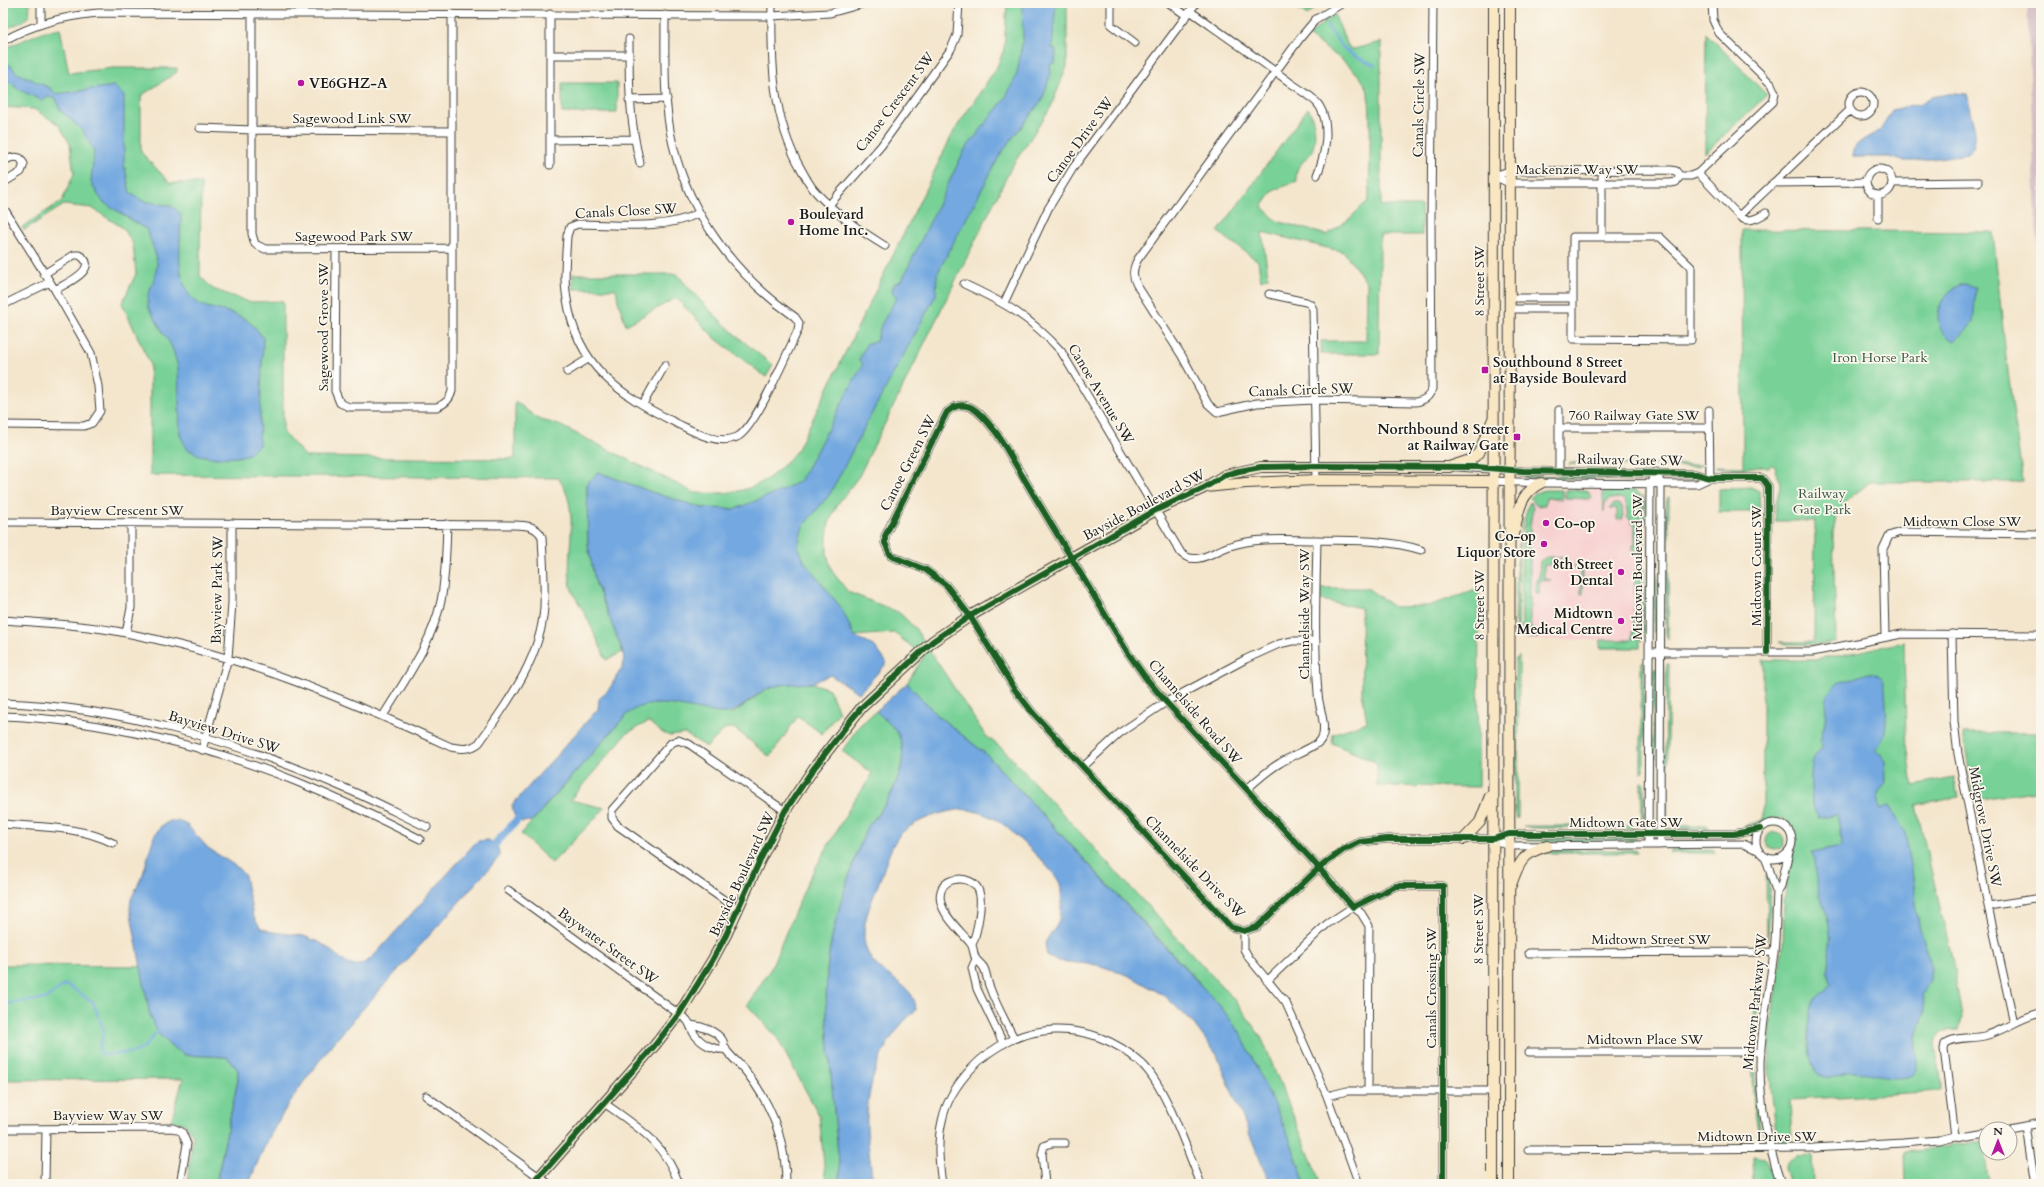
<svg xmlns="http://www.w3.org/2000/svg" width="2044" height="1187" font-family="Cardo,serif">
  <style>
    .built { fill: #f7d0d0 }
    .industrial { fill: #d2bec5 }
    .green { fill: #78d197; stroke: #4a765a }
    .water { fill: #73a8e0; stroke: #48627e }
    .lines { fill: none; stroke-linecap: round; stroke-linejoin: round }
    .stream { stroke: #73a8e0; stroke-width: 2.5 }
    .canal { stroke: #73a8e0; stroke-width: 8 }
    .street-casing { stroke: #3c3a37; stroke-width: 9 }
    .secondary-casing { stroke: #3c3a37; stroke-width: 12 }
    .street { stroke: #fff; stroke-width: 7 }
    .secondary { stroke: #f9e7c3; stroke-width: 10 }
    .cycleway-casing { stroke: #fbf7ec; stroke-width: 8 }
    .cycleway { stroke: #1b5e20; stroke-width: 6 }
    .poi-dot { fill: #b5179e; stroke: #fbf7ec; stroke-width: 1.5 }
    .labels { text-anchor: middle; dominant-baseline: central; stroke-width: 3.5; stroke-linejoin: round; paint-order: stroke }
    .poi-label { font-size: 14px; font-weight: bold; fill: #1c1c1c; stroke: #fbf7ec; text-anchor: start }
    .street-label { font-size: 14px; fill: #1c1c1c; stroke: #fbf7ec }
    .park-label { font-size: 14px; fill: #3c5b47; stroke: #fbf7ec }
  </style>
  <rect width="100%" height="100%" fill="#fbf7ec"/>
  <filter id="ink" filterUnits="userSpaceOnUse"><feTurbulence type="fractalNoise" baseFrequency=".025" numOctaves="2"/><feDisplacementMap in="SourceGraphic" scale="8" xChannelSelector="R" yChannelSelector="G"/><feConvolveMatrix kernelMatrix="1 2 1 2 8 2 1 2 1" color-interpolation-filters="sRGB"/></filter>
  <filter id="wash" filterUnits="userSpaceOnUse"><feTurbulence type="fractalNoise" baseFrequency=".012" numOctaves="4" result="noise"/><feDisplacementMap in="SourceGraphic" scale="16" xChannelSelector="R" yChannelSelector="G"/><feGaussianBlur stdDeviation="0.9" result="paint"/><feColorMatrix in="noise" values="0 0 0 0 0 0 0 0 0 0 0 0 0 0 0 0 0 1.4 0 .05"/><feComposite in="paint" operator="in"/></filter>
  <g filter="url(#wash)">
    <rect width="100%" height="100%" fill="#f4e6cd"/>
    <!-- built -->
    <path class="built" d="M1549,490H1632L1640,495V648H1600L1601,640H1522L1523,541L1526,512L1532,500L1530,498L1535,493Z"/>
    <!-- industrial -->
    <path class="industrial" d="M2027,3H2041V306L2036,220Z"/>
    <!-- green -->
    <path class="green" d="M3,3H30L29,16L22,22L3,30Z
      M1007,3H1067V66L1051,107L1011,168L859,476L837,505L829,523L827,538V554L832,571L848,592L898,612L904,617L915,628L985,735L1004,750L1239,1005L1262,1039L1321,1184H1305L1289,1137L1198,981L987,755L937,715L907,683L924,656L894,633L854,636L851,627L735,509L702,508L654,493L598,472L587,483L588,545L595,581L623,652L606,660C600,646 594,632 587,618C582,606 572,596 570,582C566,548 581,508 558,478L150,475V364L122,303L136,274L133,244L123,228L92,208L64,205L24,230L22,227L62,201L74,174L70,144L59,125L34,109L3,107V49L42,32L60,28L69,73L113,68H177V72L141,96V152L170,183H201L200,276L213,289L249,302L283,301V432L306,457L515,459V401L538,419L559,425L695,493C745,495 766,488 798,449L954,131L997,67L1004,49Z
      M1291,3H1312L1317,7L1307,15Z
      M1334,14L1350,50L1381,42V206H1421L1422,235H1380L1379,354H1321V341H1366L1367,283L1344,252L1262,232L1268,277L1261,280L1258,261L1218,232L1308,108C1315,120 1318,142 1310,154C1302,165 1294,166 1297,181L1273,191L1262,207L1277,221L1327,235L1349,219L1369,200C1369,180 1373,99 1366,86C1354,64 1328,51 1308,36Z
      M1706,33L1767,95L1705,153Z
      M562,83H617V113H562Z
      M1742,230L1993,232L2006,357L2023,482H1870L1845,502L1836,518L1833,532L1836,641L1822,645L1783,644L1779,642H1814L1815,521H1775L1776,504L1781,482L1775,471L1776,468L1771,464L1769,467L1759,466L1741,469L1716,467V466L1743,467Z
      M573,274H677C706,309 737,338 773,365L766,377L716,339L676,298L626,325L618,301L616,289H573Z
      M1569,463L1703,465L1698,467L1569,464Z
      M1525,476H1635V479L1525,478Z
      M1751,487L1759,491L1760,512H1719V489Z
      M1545,490H1562V499L1546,498L1545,505L1537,506L1530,498L1535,493Z
      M1565,490H1587L1591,497L1589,499L1565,498Z
      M1606,490H1632L1640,495V550H1633V545H1635V524H1632V519H1628L1626,502L1621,498L1610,499L1605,503L1604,512L1603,494Z
      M1643,495L1645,502V548L1642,551Z
      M1668,497H1669L1668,640L1666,633V504Z
      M1530,502L1533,507L1530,526V550L1533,553L1530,559V623L1532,629L1538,631V638H1522C1522,612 1518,519 1530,502Z
      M1613,504H1618L1622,506L1623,519L1617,520V508L1610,509Z
      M1522,518L1519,544L1518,636L1515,633L1516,573Z
      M1547,557H1563L1564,565H1562L1561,558H1552L1551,565H1544V579L1551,580L1539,581V594H1535V585L1539,576L1540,561Z
      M1575,565L1589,566L1590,568H1583V594H1581V568H1574Z
      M1642,566L1645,568L1643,640H1641Z
      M1635,569H1640V629H1634Z
      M1654,573H1657V632H1654Z
      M1321,588H1367L1394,607L1428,606L1479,589L1478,787L1377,786V763L1332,743L1333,734L1367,722L1362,693L1361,608L1321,600Z
      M1632,631L1640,632V648H1600L1601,640H1632Z
      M1904,642L1906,737L1913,785L1954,777L1958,797L1916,806L1952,958L1962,1017L1959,1030L1944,1031C1930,1041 1935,1052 1938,1066C1941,1074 1941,1083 1941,1091L1790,1100L1792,1141H1782L1778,1138L1776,1133L1769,1067L1771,1020L1783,946L1784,902L1791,861L1797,841L1795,830L1784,819C1768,815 1751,830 1744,826L1763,820V660H1816L1825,656H1837Z
      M1519,656L1518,818L1517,819L1515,812V660Z
      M1641,662L1644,664V771L1641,772Z
      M1667,664H1669L1667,822L1665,816L1666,669Z
      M1654,669H1657L1656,758H1653Z
      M783,683H812L829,689L839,712L822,734L798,716L770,757L734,728H726L707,747L685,734L670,736L663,733L648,722L627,733L570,800L605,808L552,863L521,834L627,714C630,712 633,708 637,707C655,698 712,710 734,713L765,690Z
      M876,711C883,718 895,727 899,736C912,765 887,806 867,827C851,869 836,910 829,954C824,989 827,1025 830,1060C833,1102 837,1143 841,1184H826L819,1115L776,1036L747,1005L770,970L808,881L853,802L869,780L872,773L842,751L859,726Z
      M1963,733H2041V790L1974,800Z
      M1641,782L1644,783V816L1642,822Z
      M1523,826H1637L1630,829L1532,828Z
      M1671,826H1708V829H1679Z
      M1766 841a9 9 0 1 1 18 0a9 9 0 1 1-18 0Z
      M1527,838H1635V841H1527Z
      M1549,850H1635L1637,851V853H1537Z
      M1672,850H1714L1715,853H1670Z
      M1766,874C1772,879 1769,924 1768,934L1767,940Z
      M3,965L141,966L150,1015L170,1046L185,1055L227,1057L238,1070V1080L216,1184H187L193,1135L185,1124L171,1121L183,1079L3,1080Z
      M1764,966L1755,1034L1752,1040L1755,1009Z
      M1751,1063L1754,1067L1760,1129L1759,1136L1754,1106Z
      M1983,1142L1989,1184H1906L1905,1151L1946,1147L1956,1144L1965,1145Z
      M1812,1155L1813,1184H1790L1785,1168L1786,1162L1795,1156Z
      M1753,1156L1764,1158L1766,1160L1774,1184H1754Z"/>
    <!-- water -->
    <path class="water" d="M1022,3H1056L1052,48L1056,50L1055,63L1050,64L1051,73L1042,100L1001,153L937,274L936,295L872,413L830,494L803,526L798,546L804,561L842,609L854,636L875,647L887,663L859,693L830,675C824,677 817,682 810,683C793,685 782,682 765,690C750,697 739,715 721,713C689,711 655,693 627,714L532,821L522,822L514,815L512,805L598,709L599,699L610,688L624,664L623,652L595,581L588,545L587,483L598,472L654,493L702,508L735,509L776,493L800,481L863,364L859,360L867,343L876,342L881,325L897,297L892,292L894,284L902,280L964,151L1006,97L1017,74L1023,38Z
      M3,60L12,67L17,73L50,88L56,94L114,86L124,96V164L130,193L143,201L172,206L181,214C181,232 178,256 181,273C190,316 211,303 241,317C251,322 257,329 263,338L259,445L249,454L238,457L216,458L199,455L187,449L180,435L178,367L172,347L148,307V295L155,277L157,264L154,249L146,229L103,202L97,193L91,182L94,151L82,130L60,110L56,99L49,97L41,100L18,89L3,76Z
      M1955,93L1967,94C1969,100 1969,106 1970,112C1974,127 1980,142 1968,154L1915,161H1902L1889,157H1855L1852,155C1854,139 1873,138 1882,127C1886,122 1889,115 1892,110L1921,103L1931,97Z
      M1964,284L1976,287L1973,323L1955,341C1926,329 1938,290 1964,284Z
      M1869,673C1879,673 1884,678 1885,688C1886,708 1890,735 1876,749L1885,761L1886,782L1881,788L1878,795L1880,809L1889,806L1905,832L1912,870L1919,926L1931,964V981L1922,995C1929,1021 1918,1020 1916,1041C1915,1051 1921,1066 1913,1074C1903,1083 1869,1074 1856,1072C1844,1069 1833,1081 1821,1076C1804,1069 1808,1015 1814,1001C1818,993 1827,991 1831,984C1825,974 1829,958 1830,945C1833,923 1820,901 1816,879C1814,870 1815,861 1812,852L1841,846L1840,830L1837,814L1817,818L1818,816C1809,808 1810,771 1813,760C1815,755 1818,751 1823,747L1820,742L1825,722L1827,694L1838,683Z
      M907,683L937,715L987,755L1221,1007L1241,1034L1289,1137L1305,1184H1270L1217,1055L1193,1023L1165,996L1130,976L1098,965L1057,961L1047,956L1045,943C1048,936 1055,930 1058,923C1062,911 1062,895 1060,884C1058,876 1033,852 1026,845C1016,837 1005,823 993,818C987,815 978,812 970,810C951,807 910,821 898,837C889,850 885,867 879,882C874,897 865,914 864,931C861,978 916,976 916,1010C882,1038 865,1085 867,1129C868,1147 871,1166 873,1184H841C837,1143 833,1102 830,1060C827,1025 824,989 829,954C836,910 851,868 867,827C887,807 912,765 899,736C895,727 883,718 876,711Z
      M170,821H179L187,825L208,848L237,867L245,876L253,916L261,928L272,932L304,936L321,943L349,965H360L371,959L477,841L489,840L498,848L500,856C466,894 433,932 399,969C340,1034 279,1099 249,1184H216L238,1080V1070L227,1057L185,1055L170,1046L158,1033L150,1016L130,909L131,899L143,874L154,836L161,826Z"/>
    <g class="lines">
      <!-- stream -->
      <path class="stream" d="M1327,25C1345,52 1345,53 1375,65
        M3,1004L45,999L63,986L67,985L93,1002L104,1031L99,1049L102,1054L105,1055L136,1052L144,1047L159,1030"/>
      <!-- canal -->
      <path class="canal" d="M487,853L525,811"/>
    </g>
  </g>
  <g filter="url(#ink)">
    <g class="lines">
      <!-- street casing -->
      <g class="street-casing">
        <path id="street" d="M41,3V24
          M772,3C771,60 772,118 801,169C805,176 809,184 814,190C834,213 859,230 885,246
          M1111,3V25L1135,43
          M1169,3L1187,16
          M1343,3L1316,19L1301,37L1138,259C1132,269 1132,277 1138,287L1182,356L1208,404L1217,412L1257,403L1314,400L1416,402C1425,400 1429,397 1432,389L1431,219L1433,3
          M1190,11C1224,35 1259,59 1292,84C1301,90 1314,97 1320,107C1331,126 1325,156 1317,175
          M252,14V234L255,244L265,249L451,248
          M665,15C665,58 663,103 673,145C690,216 736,276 795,317L799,323L798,330C788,351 755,429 737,437C717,446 693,431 676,423C619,394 577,367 567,299C563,279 566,256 567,236L570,227L578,224C617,224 663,231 699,213
          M629,39C629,83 629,119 640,163
          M3,41C33,24 64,16 98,13L771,16L830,13L866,3
          M550,55H629
          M1849 104a12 12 0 1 1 24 0a12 12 0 1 1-24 0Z
          M629,100L667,99
          M200,128L253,130L452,131
          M550,140L634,139
          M3,162C9,158 13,156 20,158L24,164L21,172L3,183
          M550,165V14
          M1866 182a13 13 0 1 1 26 0a13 13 0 1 1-26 0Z
          M1698,173L1739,216L1850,110
          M1494,176L1509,183H1671L1676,182L1680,176H1691L1698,173L1773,102L1775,93L1771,84L1719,33L1713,20L1712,3
          M1494,176L1509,171L1671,170L1676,171L1680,176
          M1773,183L1866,182
          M1892,183L1978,182
          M829,205L881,146L951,49L957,35L959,3
          M3,207L55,290L91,353L98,386L100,411L92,423L84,426L3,425
          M1739,216C1747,224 1758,218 1766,213
          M1878,218V195
          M1573,237H1660L1691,267V340L1573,339Z
          M1602,237V170
          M336,250L335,391L340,403L349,407H437C445,404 450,400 452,391V14
          M44,274L74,255H79C102,268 65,284 55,290
          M964,284C1005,303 1030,317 1061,351L1181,553C1195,567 1214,551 1230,546C1257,537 1288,540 1317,540C1316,591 1314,642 1318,693C1318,706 1329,729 1320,741C1315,747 1289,757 1280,763C1268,770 1258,779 1247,789
          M1269,294L1306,302L1310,304L1313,309L1316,480
          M1510,298H1573
          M1004,303L1048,209L1073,168L1196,3
          M3,305L50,282
          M1509,309H1573
          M567,372L588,359
          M643,404L665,365
          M1559,410V471
          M1709,410L1710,478
          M1559,428H1709
          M1456,467L1523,471L1696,474L1710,478H1762L1768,486L1767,652
          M1493,481L1541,483L1697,484L1710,478
          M3,522L514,525C526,525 537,526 542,537C543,560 545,584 544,607C541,659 507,703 479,743C470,750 462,749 451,747C346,699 240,655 126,633C86,625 44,623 3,620
          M1317,540C1352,541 1387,539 1421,550
          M126,633L131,608V523
          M1952,634L1954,722L1958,754L1988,906L2014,1023
          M1885,636L1883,549L1889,536L1900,532L2041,534
          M1649,652H1812L1902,634L2041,635
          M3,703C117,706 238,742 342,787C371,799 399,814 427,827
          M3,716C96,719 214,747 300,783C341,800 381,819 420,839
          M383,716C405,680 432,643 441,601C446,575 446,550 447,524
          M202,750L228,658L232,603V523
          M1084,766L1121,732L1166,702L1246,659L1279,644L1292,641H1316
          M1756 841a18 18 0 1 1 36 0a18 18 0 1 1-36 0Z
          M3,824C39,827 80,826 113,843
          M1493,839L1509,846L1743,844L1758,850
          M1648,845L1650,484L1656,472L1661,484L1660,845
          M1764,856C1771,868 1771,881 1777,892
          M508,890L687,1020C691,1025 691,1030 695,1035C702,1044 715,1051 726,1049
          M1988,906L2041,898
          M737,909L618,826L612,818V810L671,743L678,740L689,744L785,811
          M1244,931V949L1249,958L1286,1003L1327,1096L1347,1091H1368
          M972,945C977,932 984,901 978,889C971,875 945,876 941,891C935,910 961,931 971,944C974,948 973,954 976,959C978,962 982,964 984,968C987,974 987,982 990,988C996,1005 1005,1021 1014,1038
          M1529,953L1774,952
          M976,959L972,968L977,989L1003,1043
          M1267,981L1327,924L1353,907L1361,913L1369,926L1368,1091H1493
          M691,1025C702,1026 717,1031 723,1041C724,1044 724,1047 726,1050C732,1058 741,1065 747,1073C772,1105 786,1143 786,1184
          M1529,1052H1761
          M426,1096L549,1184
          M1327,1096L1359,1184
          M604,1103C638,1127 665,1143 679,1184
          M2026,1126L2035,1184
          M3,1129L173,1128L182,1132L187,1144L180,1184
          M2010,1129L2041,1123
          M1955,1136L1944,1049L1945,1044C1954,1036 1972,1039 1984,1036C2004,1031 2020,1017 2041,1013
          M1528,1150L1813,1148L1903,1143L1939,1140L1955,1136L1968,1137L1986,1134
          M45,1184L46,1129
          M942,1184C939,1163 937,1142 942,1121C946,1101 958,1083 971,1069C1017,1019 1091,1017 1141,1063C1165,1084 1188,1153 1201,1184
          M1045,1184L1042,1154L1044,1146L1051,1143H1065
          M1443,1184V886H1396L1353,907L1311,859L1166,702L1145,677L1128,653L998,435C985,419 969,393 947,412L885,536V543L891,556L926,570L946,585L970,616L1015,690L1033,713L1231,927L1244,931L1257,927L1319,868L1343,850L1360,842L1387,839H1493L1509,834H1734L1760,829
          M1781,1184C1768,1146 1760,1104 1760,1065C1761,1027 1769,990 1774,953C1776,933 1776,912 1777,892L1781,886L1789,852"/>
      </g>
      <!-- secondary casing -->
      <g class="secondary-casing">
        <path id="secondary" d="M1206,487L1246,483L1316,480L1493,481
          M1514,535C1518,514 1519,493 1541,483
          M1464,839L1480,822L1490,796
          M1511,885C1519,862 1523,853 1547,846
          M533,1184L655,1045L679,1014L712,961L726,935L760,860L785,811L814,768L862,707L933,641L970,616L1071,558L1156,510L1204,488L1225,475L1261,467H1449L1470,460L1479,453L1493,419
          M1493,1184L1494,3
          M1509,1184L1510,3"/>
      </g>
      <!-- street -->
      <use href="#street" class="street"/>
      <!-- secondary -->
      <use href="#secondary" class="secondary"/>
      <!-- cycleway casing -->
      <g class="cycleway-casing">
        <path id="cycleway" d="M533,1184L655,1045L679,1014L712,961L726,935L760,860L785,811L814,768L851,720L862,707L933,641L970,616L1156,510L1204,488L1225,475L1239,471L1261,467L1316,466L1477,467L1523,471L1696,474L1710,478H1762L1768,486L1767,652
          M1443,1184V886H1396L1353,907L1311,859L1166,702L1145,677L1128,653L998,435C985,419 969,393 947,412L885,536V543L891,556L926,570L946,585L970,616L1015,690L1033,713L1231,927L1244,931L1257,927L1319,868L1343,850L1360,842L1387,839H1493L1509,834H1734L1760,829"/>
      </g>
      <!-- cycleway -->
      <use href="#cycleway" class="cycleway"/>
    </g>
  </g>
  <!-- markers -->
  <g class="poi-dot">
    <circle cx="301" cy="83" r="4"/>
    <circle cx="791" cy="222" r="4"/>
    <rect x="1481" y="366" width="8" height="8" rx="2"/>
    <rect x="1513" y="433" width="8" height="8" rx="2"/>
    <circle cx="1546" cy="523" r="4"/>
    <circle cx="1544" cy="544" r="4"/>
    <circle cx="1621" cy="572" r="4"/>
    <circle cx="1621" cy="621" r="4"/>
  </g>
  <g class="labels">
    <!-- poi labels -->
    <g class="poi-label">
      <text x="309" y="83">VE6GHZ-A</text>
      <text x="799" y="214">Boulevard<tspan x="799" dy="16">Home Inc.</tspan></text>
      <text x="1493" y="362">Southbound 8 Street<tspan x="1493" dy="16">at Bayside Boulevard</tspan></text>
      <text x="1509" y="429" text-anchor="end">Northbound 8 Street<tspan x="1509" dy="16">at Railway Gate</tspan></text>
      <text x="1554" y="523">Co-op</text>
      <text x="1536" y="536" text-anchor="end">Co-op<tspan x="1536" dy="16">Liquor Store</tspan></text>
      <text x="1613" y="564" text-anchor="end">8th Street<tspan x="1613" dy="16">Dental</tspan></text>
      <text x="1613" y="613" text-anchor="end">Midtown<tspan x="1613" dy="16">Medical Centre</tspan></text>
    </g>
    <!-- street labels -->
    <g class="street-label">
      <text transform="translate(895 102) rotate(-53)">Canoe Crescent SW</text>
      <text transform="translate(1419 105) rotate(-89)">Canals Circle SW</text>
      <text x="352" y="118">Sagewood Link SW</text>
      <text transform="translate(1080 140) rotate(-54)">Canoe Drive SW</text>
      <text x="1577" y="169">Mackenzie Way SW</text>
      <text transform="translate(626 211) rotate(-3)">Canals Close SW</text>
      <text x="354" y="236">Sagewood Park SW</text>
      <text transform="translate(1479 281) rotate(-90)">8 Street SW</text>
      <text transform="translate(323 327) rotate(-90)">Sagewood Grove SW</text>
      <text transform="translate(1301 390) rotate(-2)">Canals Circle SW</text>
      <text transform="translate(1101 394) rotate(59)">Canoe Avenue SW</text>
      <text x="1634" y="415">760 Railway Gate SW</text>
      <text transform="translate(1630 460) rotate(1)">Railway Gate SW</text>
      <text transform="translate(908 463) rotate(-63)">Canoe Green SW</text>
      <text transform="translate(1144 505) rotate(-28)">Bayside Boulevard SW</text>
      <text x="117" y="510">Bayview Crescent SW</text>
      <text x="1962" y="521">Midtown Close SW</text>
      <text transform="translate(1756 566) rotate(-90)">Midtown Court SW</text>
      <text transform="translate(1637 567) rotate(-90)">Midtown Boulevard SW</text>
      <text transform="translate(217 590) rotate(-89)">Bayview Park SW</text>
      <text transform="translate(1479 605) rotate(-90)">8 Street SW</text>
      <text transform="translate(1304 614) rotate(-90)">Channelside Way SW</text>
      <text transform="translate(1195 712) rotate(49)">Channelside Road SW</text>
      <text transform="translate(224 732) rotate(17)">Bayview Drive SW</text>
      <text x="1626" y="822">Midtown Gate SW</text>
      <text transform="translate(1985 827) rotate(79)">Midgrove Drive SW</text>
      <text transform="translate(1195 867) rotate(46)">Channelside Drive SW</text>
      <text transform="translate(742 874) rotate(-65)">Bayside Boulevard SW</text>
      <text transform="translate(1478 929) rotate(-90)">8 Street SW</text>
      <text x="1651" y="939">Midtown Street SW</text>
      <text transform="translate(608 946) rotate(36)">Baywater Street SW</text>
      <text transform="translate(1431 988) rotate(-90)">Canals Crossing SW</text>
      <text transform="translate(1755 1002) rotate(-84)">Midtown Parkway SW</text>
      <text x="1645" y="1039">Midtown Place SW</text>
      <text x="108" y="1115">Bayview Way SW</text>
      <text x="1757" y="1136">Midtown Drive SW</text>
    </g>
    <!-- park labels -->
    <g class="park-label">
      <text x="1880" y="357">Iron Horse Park</text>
      <text x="1822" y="493">Railway<tspan x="1822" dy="16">Gate Park</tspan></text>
    </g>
  </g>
  <!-- margin -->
  <rect width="2044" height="1187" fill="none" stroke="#fbf7ec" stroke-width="16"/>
  <!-- north arrow -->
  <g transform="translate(1998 1141)"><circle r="19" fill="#fbf7ec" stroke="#a29f99"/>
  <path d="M0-3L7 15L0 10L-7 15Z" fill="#b5179e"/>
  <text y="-6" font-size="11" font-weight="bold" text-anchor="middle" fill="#1c1c1c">N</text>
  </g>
</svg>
